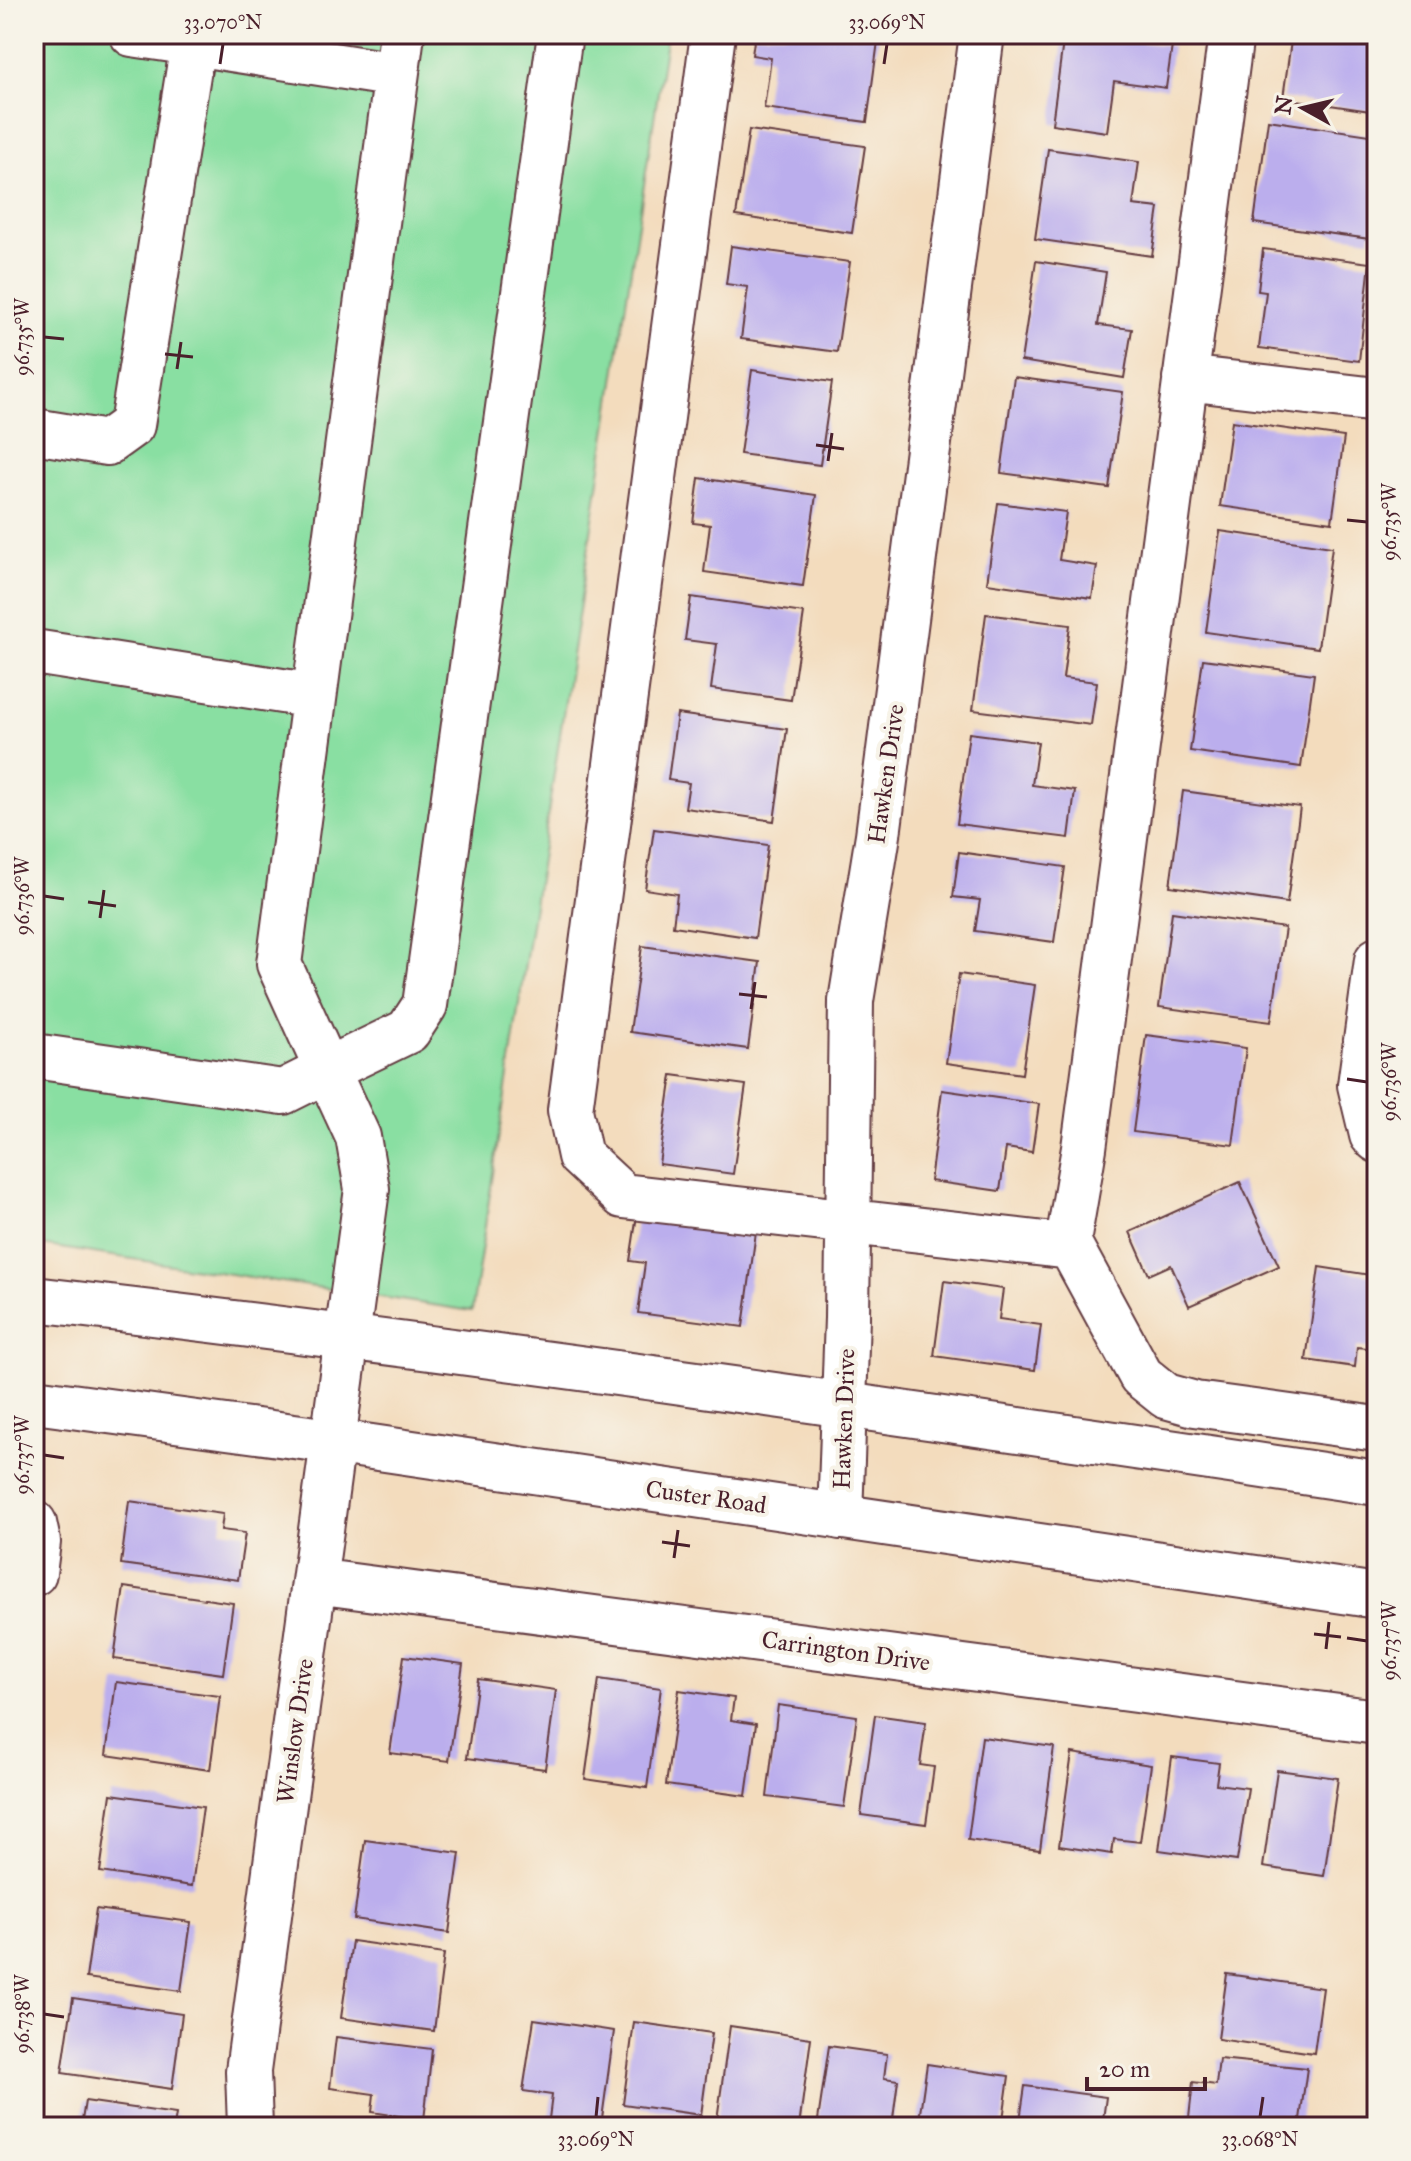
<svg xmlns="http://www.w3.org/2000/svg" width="1411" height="2161" font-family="'IM FELL Great Primer',serif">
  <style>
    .green { fill: #89dfa2; stroke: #6a7f66; stroke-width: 2 }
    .building { fill: #bbaeed }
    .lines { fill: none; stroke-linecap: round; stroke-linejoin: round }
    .minor-casing { stroke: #633b41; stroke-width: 48 }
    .major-casing { stroke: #633b41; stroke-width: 48 }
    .minor { stroke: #fff; stroke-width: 44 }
    .major { stroke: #fff; stroke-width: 44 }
    .ticks { fill: none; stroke: #4a1f2b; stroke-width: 3 }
    .labels { text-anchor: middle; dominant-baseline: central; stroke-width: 8; stroke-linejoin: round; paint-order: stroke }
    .street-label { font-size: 24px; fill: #4a1f2b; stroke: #f7f3e8 }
    .neatline { fill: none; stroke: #4a1f2b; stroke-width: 3 }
    .ticks-label { font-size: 20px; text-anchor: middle; fill: #4a1f2b }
  </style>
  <rect width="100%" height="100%" fill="#f7f3e8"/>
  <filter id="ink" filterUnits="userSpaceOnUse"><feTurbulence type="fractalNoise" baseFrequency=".0125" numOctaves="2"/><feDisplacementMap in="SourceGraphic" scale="16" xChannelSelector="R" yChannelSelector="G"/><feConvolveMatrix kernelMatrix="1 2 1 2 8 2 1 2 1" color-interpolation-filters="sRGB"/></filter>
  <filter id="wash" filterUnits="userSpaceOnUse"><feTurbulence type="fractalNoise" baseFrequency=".006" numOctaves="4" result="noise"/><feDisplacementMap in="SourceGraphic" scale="32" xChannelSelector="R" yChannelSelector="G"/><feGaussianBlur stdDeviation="1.8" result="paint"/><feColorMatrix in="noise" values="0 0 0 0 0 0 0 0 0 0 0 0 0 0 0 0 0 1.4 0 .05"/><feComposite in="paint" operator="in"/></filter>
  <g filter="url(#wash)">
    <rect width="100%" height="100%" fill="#f3dcbd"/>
    <!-- green -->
    <path class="green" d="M34,34H667L472,1311L34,1244Z"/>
    <g id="blocks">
      <!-- building -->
      <path class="building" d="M755,34H879L867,122L764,108L771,58L752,55Z
        M1064,34L1172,46L1166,88L1114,81L1107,132L1052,124Z
        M1292,34H1377V112L1283,98Z
        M1268,120L1377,136V187L1370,239L1254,223Z
        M749,130L865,146L852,233L736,216Z
        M1048,149L1139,162L1133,205L1159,208L1152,256L1035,239Z
        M731,246L850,262L837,352L741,339L748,287L726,284Z
        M1263,249L1370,263L1359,361L1259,348L1266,292L1258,291Z
        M1036,261L1106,272L1098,325L1132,329L1124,378L1021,361Z
        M752,370L832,382L820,465L740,454Z
        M1014,377L1123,392L1109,488L1001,473Z
        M1232,421L1344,437L1332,522L1220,506Z
        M699,478L816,495L803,586L704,572L710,525L693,523Z
        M998,503L1066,512L1059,560L1097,566L1092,598L987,583Z
        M1220,531L1332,547L1318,648L1206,632Z
        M691,597L804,613L791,700L711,689L717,644L685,640Z
        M986,614L1070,625L1063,678L1097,682L1091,725L973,710Z
        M1203,659L1314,674L1301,767L1190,751Z
        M677,714L787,729L774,821L685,808L689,783L668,780Z
        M969,733L1038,742L1032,785L1075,791L1069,838L957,824Z
        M1183,791L1300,807L1287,903L1170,886Z
        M654,829L768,845L755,938L673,926L677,894L645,889Z
        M959,852L1065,867L1054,942L975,931L980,900L953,897Z
        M1172,912L1285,928L1271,1022L1159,1007Z
        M642,946L760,962L748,1049L630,1032Z
        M959,974L1035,985L1022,1074L946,1063Z
        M1146,1035L1246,1048L1233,1145L1133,1132Z
        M672,1075L746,1085L733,1174L659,1164Z
        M942,1090L1039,1104L1032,1152L1006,1148L1000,1191L930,1181Z
        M1240,1182L1279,1266L1189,1306L1171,1265L1149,1275L1130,1232Z
        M637,1215L756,1232L743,1327L638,1313L645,1263L630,1261Z
        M1319,1267L1377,1276V1349L1357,1347L1355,1367L1306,1360Z
        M944,1281L1003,1289L999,1319L1041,1325L1035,1370L934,1356Z
        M129,1501L223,1514L221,1530L245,1533L238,1580L121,1564Z
        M124,1587L233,1603L223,1674L114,1659Z
        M404,1656L463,1664L449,1761L390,1753Z
        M478,1679L556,1690L545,1769L467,1758Z
        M599,1679L661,1688L647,1788L585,1779Z
        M116,1682L220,1696L210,1770L106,1755Z
        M679,1690L734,1698L731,1720L756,1724L746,1796L666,1785Z
        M778,1705L857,1716L844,1807L767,1797Z
        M875,1715L926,1722L920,1765L934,1767L926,1824L861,1815Z
        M982,1737L1054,1747L1040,1850L968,1840Z
        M1072,1753L1151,1765L1140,1842L1114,1839L1112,1854L1059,1846Z
        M1172,1757L1219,1763L1216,1784L1248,1788L1237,1861L1159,1850Z
        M1277,1770L1338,1778L1324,1876L1263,1867Z
        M111,1794L203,1807L192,1886L100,1872Z
        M365,1840L460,1853L449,1933L354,1919Z
        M96,1909L191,1922L181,1991L86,1978Z
        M352,1941L444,1954L434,2031L341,2018Z
        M1227,1974L1323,1988L1314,2053L1218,2039Z
        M73,1998L182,2014L172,2089L62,2073Z
        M534,2019L614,2031L601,2126L549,2119L552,2095L523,2091Z
        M634,2022L712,2033L701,2115L623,2104Z
        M730,2026L811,2038L799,2127H716Z
        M336,2037L432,2049L424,2120L372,2112L374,2094L330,2088Z
        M829,2046L887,2054L884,2078L898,2080L892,2127H817Z
        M1219,2059L1307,2068L1299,2127H1188L1193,2082L1216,2085Z
        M927,2064L1009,2076L1002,2127H918Z
        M1025,2086L1106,2097L1102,2127H1019Z
        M85,2101L176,2114L174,2127H81Z"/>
    </g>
  </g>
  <g filter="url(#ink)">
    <use href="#blocks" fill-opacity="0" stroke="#633b41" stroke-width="2"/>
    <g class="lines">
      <!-- minor casing -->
      <g class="minor-casing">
        <path id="minor" d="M132,34L193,43
          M713,34L570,1110L580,1156L623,1196L1071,1247
          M1231,34L1084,1148L1068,1242L1141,1376L1166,1396L1195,1404L1377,1429
          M1185,378L1377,400
          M34,431L107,443L132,425L193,43L396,75
          M34,652L314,696
          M1377,960L1360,1085L1372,1135L1377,1140
          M34,1056L283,1092L327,1070L279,964L402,34
          M840,1517L847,1318L851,1001L878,835L982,34
          M34,1523L38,1542L34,1573
          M315,1581L1377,1722
          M250,2127L248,2071L367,1189L358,1137L327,1070L408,1031L425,1005L560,34"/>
      </g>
      <!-- major casing -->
      <g class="major-casing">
        <path id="major" d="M34,1299C483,1351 930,1416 1377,1483
          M34,1401L331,1441L1377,1596"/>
      </g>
      <!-- minor -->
      <use href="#minor" class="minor"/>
      <!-- major -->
      <use href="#major" class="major"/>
    </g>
  </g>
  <!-- ticks -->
  <path class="ticks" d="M220,64L223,44M884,64L887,44M44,337L64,339M165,354L193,357M177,369L181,342M816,445L844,449M828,461L832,433M1347,520L1367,522M44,896L64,899M88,902L116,906M100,918L104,890M739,994L767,997M751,1009L755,982M1347,1079L1367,1082M44,1455L64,1458M662,1542L690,1546M674,1558L678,1530M1314,1634L1341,1637M1347,1638L1367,1641M1326,1649L1329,1622M44,2014L64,2017M596,2117L598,2097M1260,2117L1263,2097"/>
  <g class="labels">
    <!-- street labels -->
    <g class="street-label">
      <text transform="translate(886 774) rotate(-82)">Hawken Drive</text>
      <text transform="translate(844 1419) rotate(-88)">Hawken Drive</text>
      <text transform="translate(706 1497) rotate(8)">Custer Road</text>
      <text transform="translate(846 1651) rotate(8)">Carrington Drive</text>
      <text transform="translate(295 1731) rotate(-82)">Winslow Drive</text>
    </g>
  </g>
  <!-- margin -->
  <rect width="1411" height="2161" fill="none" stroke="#f7f3e8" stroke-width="88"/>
  <!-- north arrow -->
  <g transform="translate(1303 108) rotate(278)" stroke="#f7f3e8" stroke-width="6" paint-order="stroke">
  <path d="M0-6L14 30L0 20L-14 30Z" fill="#4a1f2b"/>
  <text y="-12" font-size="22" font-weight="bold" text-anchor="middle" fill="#4a1f2b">N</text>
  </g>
  <!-- scale -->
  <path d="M1087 2077v12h118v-12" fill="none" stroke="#4a1f2b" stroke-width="4"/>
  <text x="1099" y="2077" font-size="24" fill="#4a1f2b" stroke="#f7f3e8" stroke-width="6" paint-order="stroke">20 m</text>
  <rect x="44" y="44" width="1323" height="2073" class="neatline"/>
  <g class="ticks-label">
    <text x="223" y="29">33.070°N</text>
    <text x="887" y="29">33.069°N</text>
    <text transform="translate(22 337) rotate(-90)" y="7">96.735°W</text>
    <text transform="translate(1389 522) rotate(-90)" y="7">96.735°W</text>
    <text transform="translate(22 896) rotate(-90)" y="7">96.736°W</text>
    <text transform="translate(1389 1082) rotate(-90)" y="7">96.736°W</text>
    <text transform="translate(22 1455) rotate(-90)" y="7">96.737°W</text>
    <text transform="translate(1389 1641) rotate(-90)" y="7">96.737°W</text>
    <text transform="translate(22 2014) rotate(-90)" y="7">96.738°W</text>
    <text x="596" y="2146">33.069°N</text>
    <text x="1260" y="2146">33.068°N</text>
  </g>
</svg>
